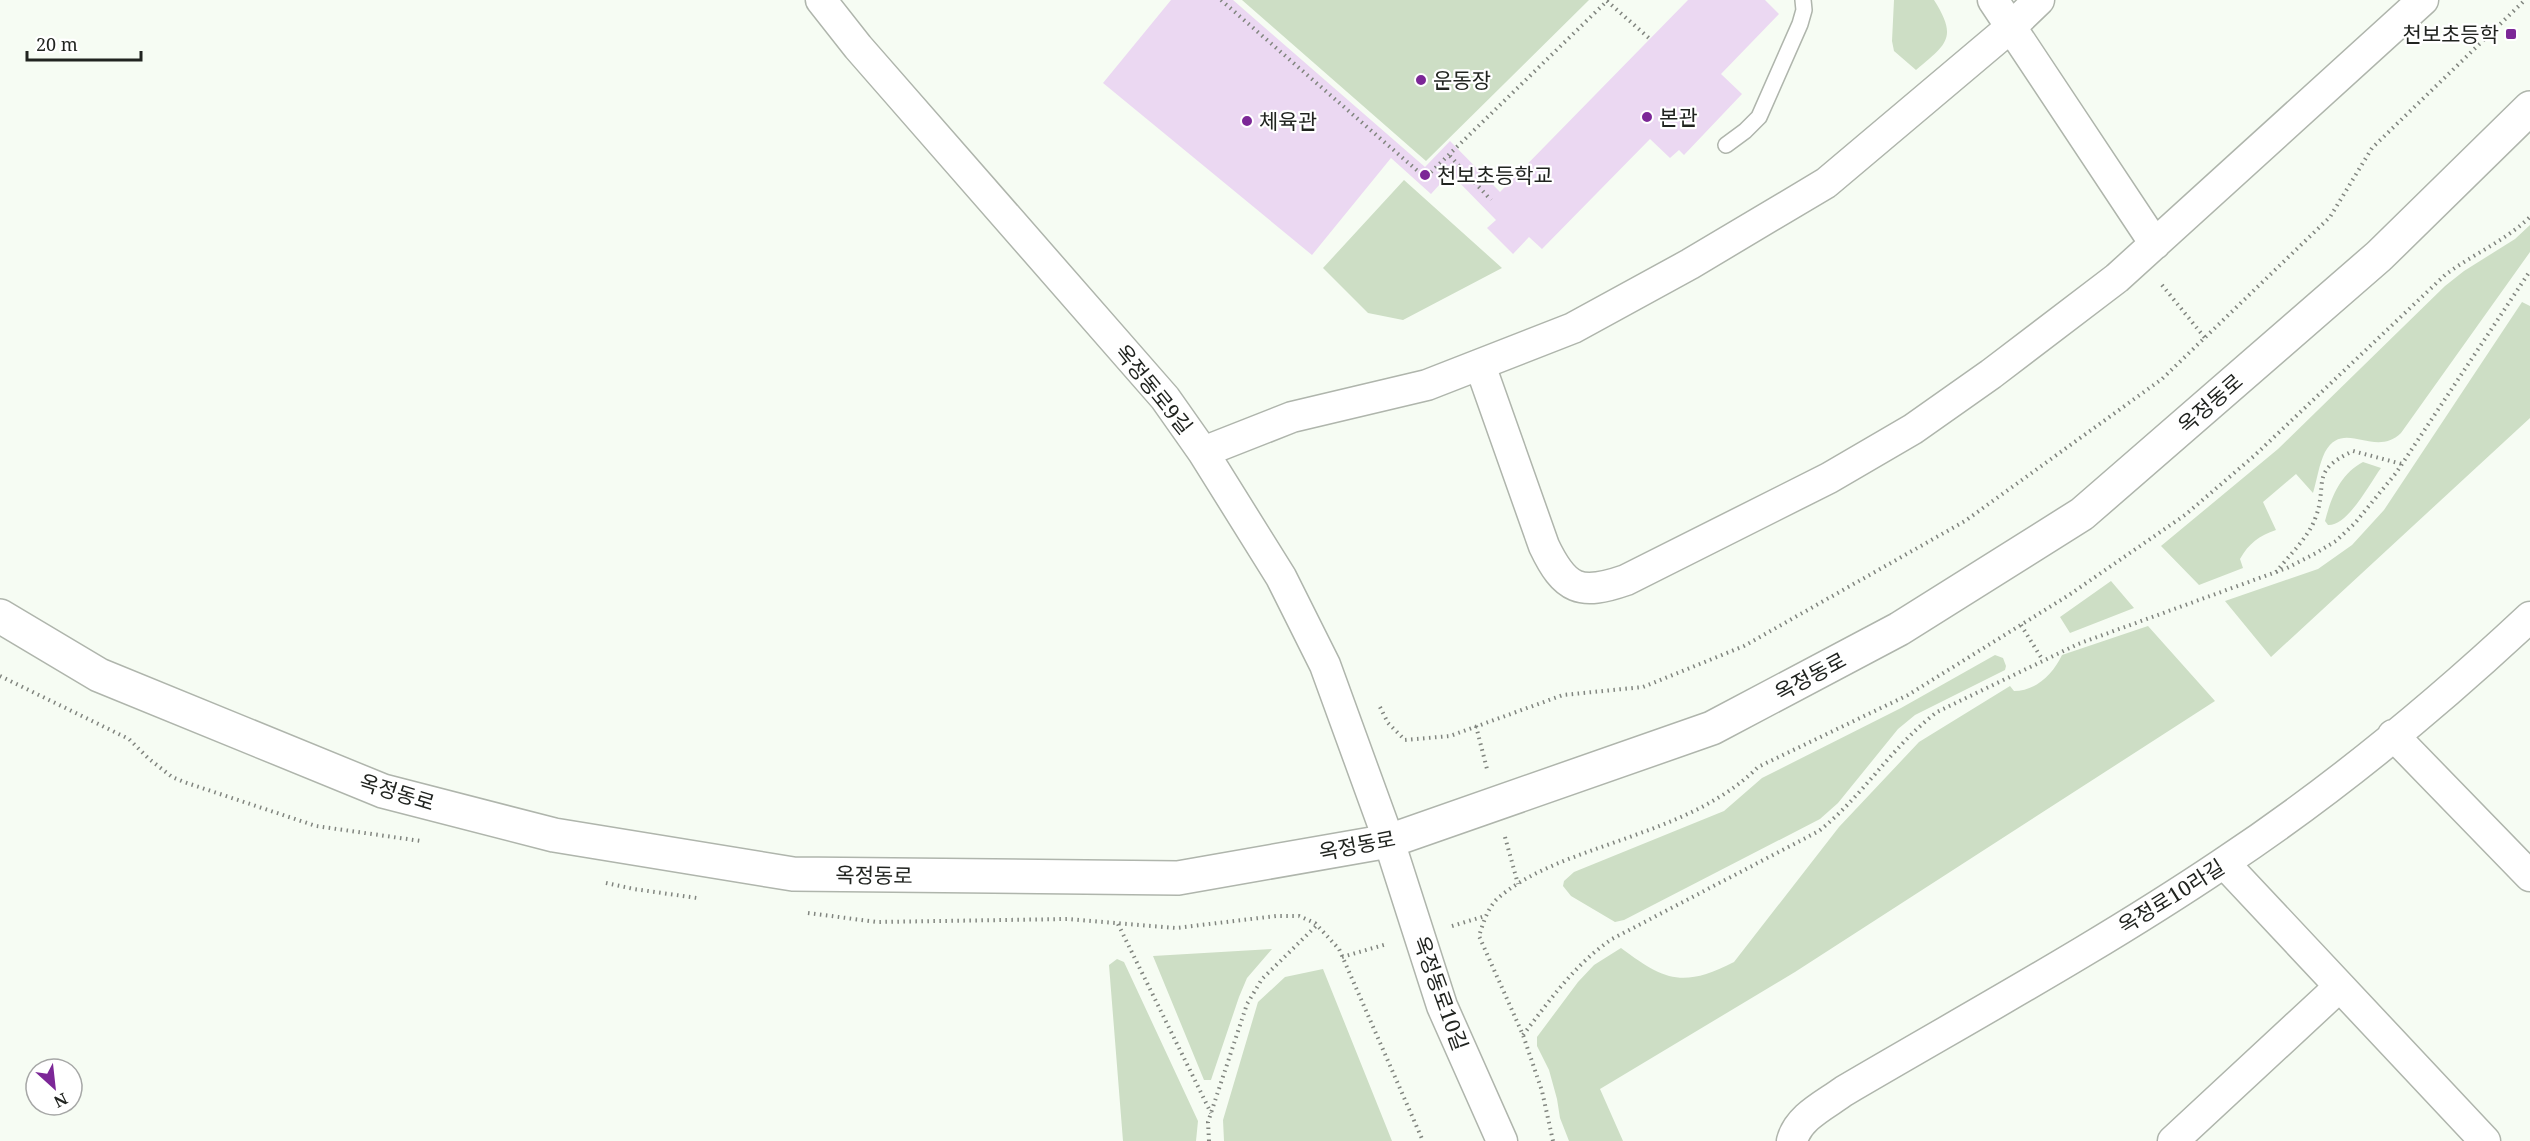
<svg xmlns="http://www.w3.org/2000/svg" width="2530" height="1141" font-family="'Noto Serif','Noto Sans KR',serif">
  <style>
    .green { fill: #cddec5 }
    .building { fill: #ebd8f2 }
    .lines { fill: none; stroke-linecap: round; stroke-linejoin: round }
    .service-casing { stroke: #afb5ac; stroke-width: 18 }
    .minor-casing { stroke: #afb5ac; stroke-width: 33 }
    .tertiary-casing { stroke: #afb5ac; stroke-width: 36 }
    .path { stroke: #81857f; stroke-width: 4; stroke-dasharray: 1.5 4.5; stroke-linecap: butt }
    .service { stroke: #fff; stroke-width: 15 }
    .minor { stroke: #fff; stroke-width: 30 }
    .tertiary { stroke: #fff; stroke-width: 33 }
    .poi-dot { fill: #7c2797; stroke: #fff; stroke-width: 2 }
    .labels { text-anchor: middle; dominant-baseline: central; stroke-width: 4.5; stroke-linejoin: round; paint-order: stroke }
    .poi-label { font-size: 21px; fill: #212420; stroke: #fff; text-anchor: start }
    .street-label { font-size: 21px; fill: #212420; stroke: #fff }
  </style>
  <rect width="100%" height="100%" fill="#f6fcf3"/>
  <!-- green -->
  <path class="green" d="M1242,0H1589L1426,161Z
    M1894,0H1934C1958,38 1947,44 1916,70L1894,51L1892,41Z
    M1404,180L1502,268L1403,320L1368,313L1323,268Z
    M2530,225V252L2401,433C2374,459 2344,418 2325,452C2319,464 2317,480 2313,493L2296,474L2263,502L2276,530C2259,536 2249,543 2240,559L2243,568L2199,585L2161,546L2278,449L2445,286L2464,271L2515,239Z
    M2522,302L2530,306V418L2271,657L2225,601L2318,569L2352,545L2384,510Z
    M2363,462L2381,468C2370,483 2348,526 2328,525L2325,521C2331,498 2340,474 2363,462Z
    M2111,581L2134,608L2070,633L2060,617Z
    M2148,626L2215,701L1795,972L1600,1089L1623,1141H1569L1560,1118L1557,1099L1549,1070L1537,1046V1037L1578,982L1594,965L1621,948C1665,981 1683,988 1734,962L1839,827L1919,742L2010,686L2014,691C2036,691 2053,674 2062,655Z
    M1995,655L2003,658L2006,666L2005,670L1915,715L1898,729L1838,803L1820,819L1624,920L1615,922L1571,896L1563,886L1564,881L1574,872L1724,811L1762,778L1901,708Z
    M1272,949L1247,978L1239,997L1213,1074L1211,1080H1204L1153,956Z
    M1117,959L1124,962L1198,1121L1196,1141H1123L1109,965Z
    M1323,969L1392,1141H1224L1223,1120L1258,1002L1285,977Z"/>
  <!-- building -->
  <path class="building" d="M1171,0H1233L1425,167L1450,141L1500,192L1688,0H1765L1779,14L1721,74L1742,94L1684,155L1679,150L1670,158L1650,139L1542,249L1529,237L1513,254L1487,228L1496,220L1450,173L1431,194L1391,158L1312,255L1103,83Z"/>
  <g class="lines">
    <!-- service casing -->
    <g class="service-casing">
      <path id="service" d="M1726,145L1745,131L1759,117L1800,24L1804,10L1803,0"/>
    </g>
    <!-- minor casing -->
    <g class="minor-casing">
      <path id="minor" d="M821,0L858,47L1165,398L1203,452L1281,577L1325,665L1389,841L1442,1006L1502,1141
        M1993,0L2155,244
        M1480,365L1544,546C1565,590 1580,596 1626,580L1829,478L1913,429L1991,374L2117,278L2423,0
        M1203,452L1292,417L1427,385L1573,328L1690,264L1826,183L2011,27L2039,0
        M2393,735L2530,876
        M2224,863L2485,1141
        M1792,1141C1798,1117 1825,1105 1844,1091C1970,1017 2100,946 2222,864C2329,793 2436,705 2530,617
        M2173,1141L2339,987"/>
    </g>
    <!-- tertiary casing -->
    <g class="tertiary-casing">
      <path id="tertiary" d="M0,616L99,675L383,791L554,835L793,874L1178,878L1389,841L1712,728L1899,629L2082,514L2379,256L2530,108"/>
    </g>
    <!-- path -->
    <path class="path" d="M1221,0L1420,173L1428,175L1608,0
      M1607,1L1650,39
      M1450,156L1491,200
      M2162,285L2205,338
      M2276,572C2288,557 2309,536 2315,519C2329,484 2308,472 2353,451L2402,464
      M2021,625L2042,659
      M0,676L129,739L148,758L172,777L184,782L316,826L421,841
      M1380,707L1388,723L1405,740L1450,736L1563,695L1643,687L1744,646L1965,521L2162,379L2330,217L2372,148L2525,0
      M1476,726L1487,769
      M1505,837L1518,884
      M606,883L634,889L697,898
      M808,913L877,922L1067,919L1176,928L1276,916H1299L1315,923L1339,949L1423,1141
      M1118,924L1211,1113
      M1452,926L1485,916
      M1342,957L1387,944
      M1523,1035C1550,1000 1575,964 1612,939L1819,831C1863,796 1892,746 1937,712L2078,644L2287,568L2316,553L2336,541L2355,523L2396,473L2530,271
      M1209,1141L1208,1122L1247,1004L1262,979L1317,925
      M1553,1141L1542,1091L1523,1035L1479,936C1483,924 1487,909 1497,899C1521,878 1552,865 1582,854C1643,831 1711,814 1758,767L1908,695L2069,595L2185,515L2254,456L2445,275C2473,254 2505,241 2530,217"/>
    <!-- service -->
    <use href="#service" class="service"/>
    <!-- minor -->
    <use href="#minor" class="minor"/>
    <!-- tertiary -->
    <use href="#tertiary" class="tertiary"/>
  </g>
  <!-- markers -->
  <g class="poi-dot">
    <rect x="2505" y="28" width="12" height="12" rx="3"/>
    <circle cx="1421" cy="80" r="6"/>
    <circle cx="1647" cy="117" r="6"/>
    <circle cx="1247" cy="121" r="6"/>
    <circle cx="1425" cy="175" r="6"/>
  </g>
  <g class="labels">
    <!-- poi labels -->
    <g class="poi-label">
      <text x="2499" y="34" text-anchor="end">천보초등학</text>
      <text x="1433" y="80">운동장</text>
      <text x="1659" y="117">본관</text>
      <text x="1259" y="121">체육관</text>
      <text x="1437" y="175">천보초등학교</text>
    </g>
    <!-- street labels -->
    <g class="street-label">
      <text transform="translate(1154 389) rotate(51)">옥정동로9길</text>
      <text transform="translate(2210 403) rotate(-41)">옥정동로</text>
      <text transform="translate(1810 676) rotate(-28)">옥정동로</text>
      <text transform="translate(397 792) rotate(17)">옥정동로</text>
      <text transform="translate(1357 845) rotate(-11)">옥정동로</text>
      <text transform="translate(874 875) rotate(1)">옥정동로</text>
      <text transform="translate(2171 896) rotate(-32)">옥정로10라길</text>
      <text transform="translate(1441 993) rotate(70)">옥정동로10길</text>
    </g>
  </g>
  <!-- north arrow -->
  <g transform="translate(54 1087) rotate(153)"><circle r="28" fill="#ffffff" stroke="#a6a7a6" stroke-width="1.5"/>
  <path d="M0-4.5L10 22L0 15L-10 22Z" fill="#7c2797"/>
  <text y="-9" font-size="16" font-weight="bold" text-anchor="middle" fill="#212420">N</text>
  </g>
  <!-- scale -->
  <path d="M27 51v9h114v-9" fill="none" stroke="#212420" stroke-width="3"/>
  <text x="36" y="51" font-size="18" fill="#212420" stroke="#ffffff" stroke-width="4.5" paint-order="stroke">20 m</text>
</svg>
